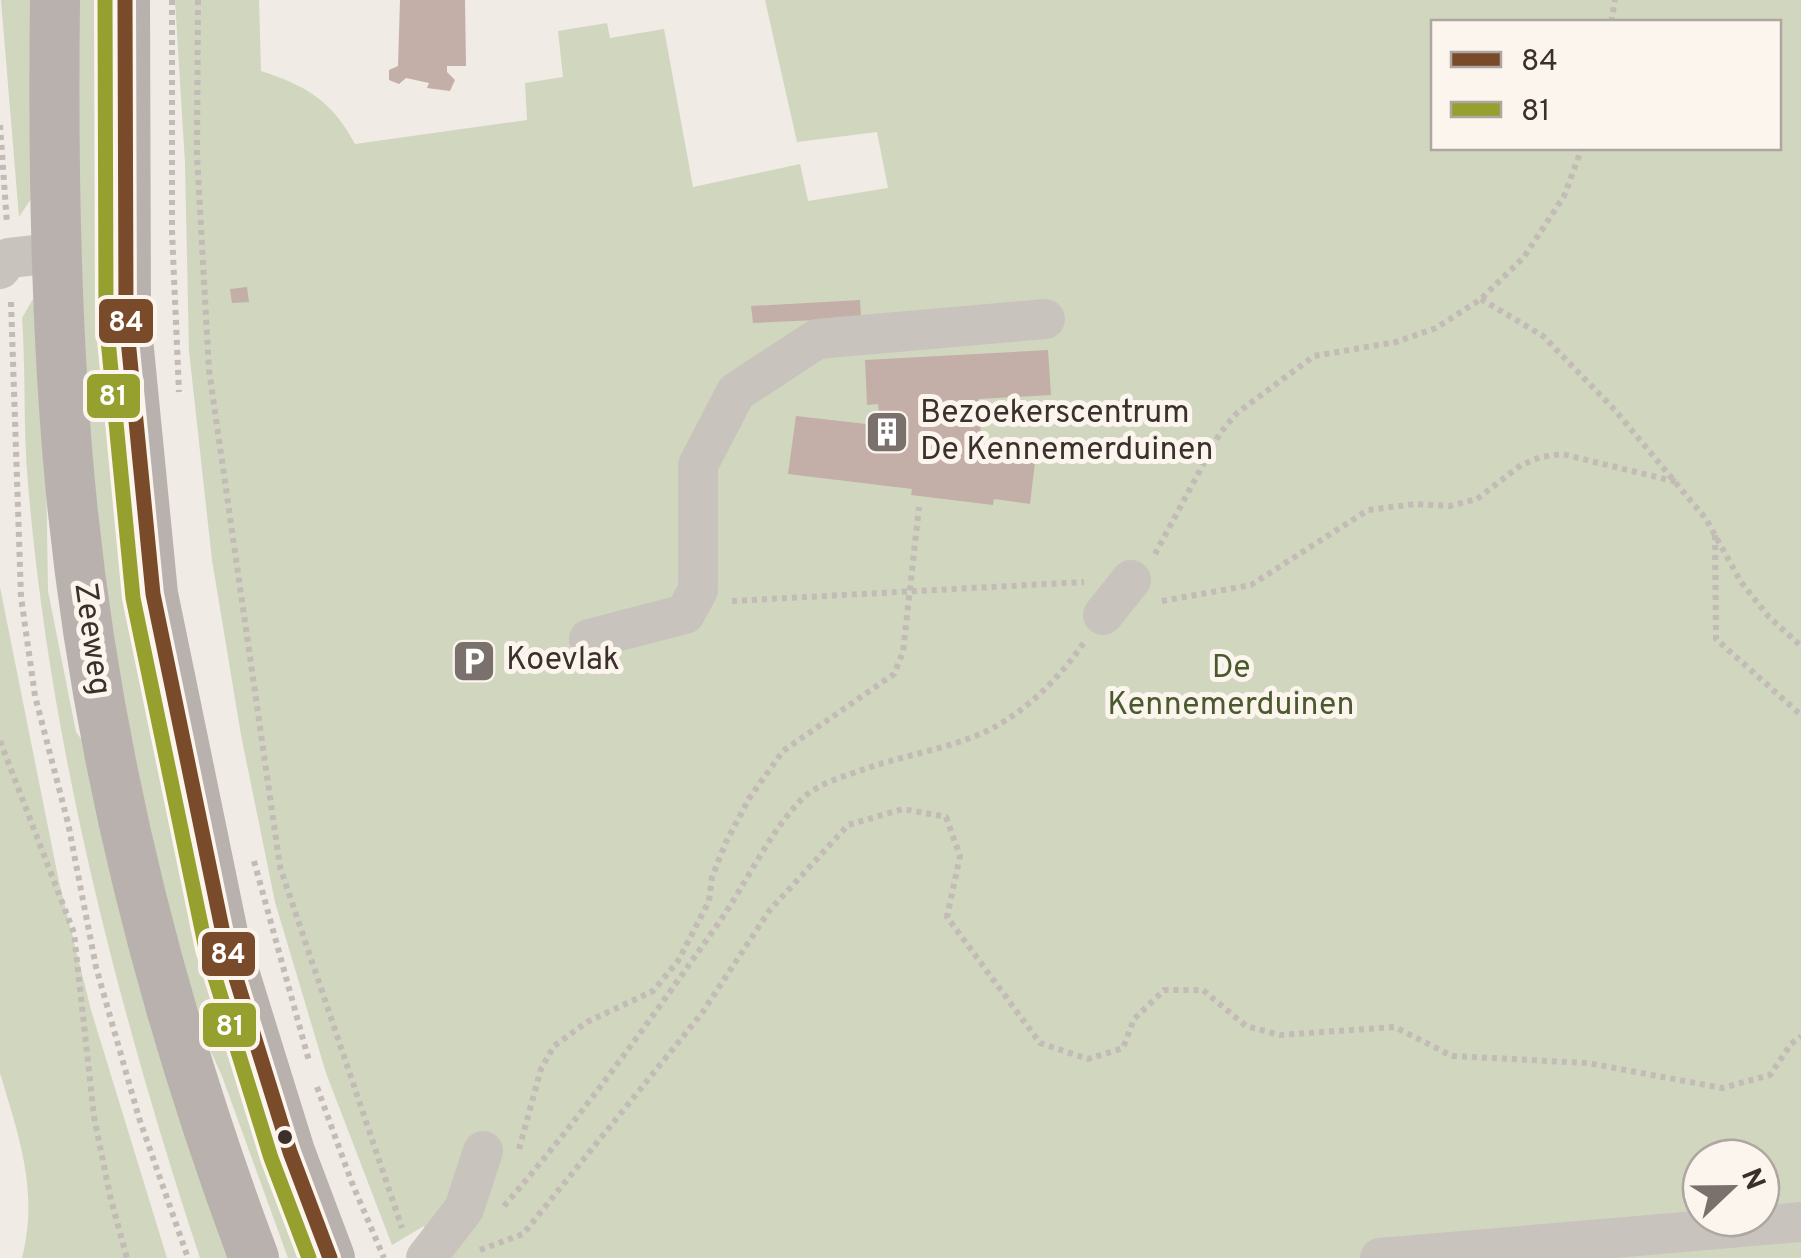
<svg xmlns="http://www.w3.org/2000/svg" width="1801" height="1258" font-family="Overpass,sans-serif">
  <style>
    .green { fill: #d1d6bf; fill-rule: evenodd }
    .building { fill: #c3afa7 }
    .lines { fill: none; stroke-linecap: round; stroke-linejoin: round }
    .path { stroke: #c2bbb6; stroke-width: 6; stroke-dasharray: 5 5; stroke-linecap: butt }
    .minor { stroke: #c9c3be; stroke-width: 40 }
    .major { stroke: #b8b1ad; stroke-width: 50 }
    .bus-1-casing { stroke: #fbf5ee; stroke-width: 22 }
    .bus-2-casing { stroke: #fbf5ee; stroke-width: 22 }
    .bus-1 { stroke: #7a4b2a; stroke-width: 15 }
    .bus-2 { stroke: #95a02f; stroke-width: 15 }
    .bus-dot { fill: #3b302b; stroke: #fbf5ee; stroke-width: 4 }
    .labels { text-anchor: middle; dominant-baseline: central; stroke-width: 10; stroke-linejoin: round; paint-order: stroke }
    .poi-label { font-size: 32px; fill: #3b302b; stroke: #fbf5ee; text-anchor: start }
    .street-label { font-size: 32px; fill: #3b302b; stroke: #fbf5ee }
    .park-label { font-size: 32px; fill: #4a5a2e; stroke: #fbf5ee }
    .line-badge { stroke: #fbf5ee; stroke-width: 4 }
    .badge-label { font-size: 28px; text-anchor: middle; font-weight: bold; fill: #fff }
  </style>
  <rect width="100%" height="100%" fill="#f0ebe5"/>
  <!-- green -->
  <path class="green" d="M1,0H32L31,199L19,217Z
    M70,0H108L114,408L314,1258H288L222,1076L189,1003L133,788L83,425Z
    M175,0H259L261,71C307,86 332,101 355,144L527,120L525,83L563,77L558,31L607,23L610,38L664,29L693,187L800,164L808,201L888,188L877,132L797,142L765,0H1801V1258H435L424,1226L392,1245L326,1073L275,902L241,735L212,560L189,351L185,163ZM1434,22H1778V148H1434ZM1701,1158H1761V1218H1701Z
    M33,299L45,405L48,591L76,732L93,755L234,1258H200C118,1009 50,746 28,484C23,429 26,373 22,318Z
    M0,587L59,882L91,1010L167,1258H22C39,1191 19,1137 0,1073Z"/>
  <!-- building -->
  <path class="building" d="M400,0H465L466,66H447V72L455,80L450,91L427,88L429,83L406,78L399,84L389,80V70L398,66Z
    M247,287L249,302L232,303L230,289Z
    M860,300L861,318L753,323L751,306Z
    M1048,350L1051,395L979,399L981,438L1037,445L1030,504L994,499L993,505L911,495L912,489L788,474L796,416L884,426V412H879L878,404L867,405L865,360Z"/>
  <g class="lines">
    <!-- path -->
    <path class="path" d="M172,0V231L179,392
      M198,0L197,155L209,370L280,867L402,1228
      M1611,22L1615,0
      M0,125L7,224
      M1481,299L1543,336L1614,409L1706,519L1741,582L1769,617L1801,646
      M11,302L21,597L35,696L68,823L96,967L139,1118L188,1258
      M1715,535L1716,639L1801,715
      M1155,554L1220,433L1237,413L1314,356L1396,342L1436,328L1481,299L1524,257L1564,196L1582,148
      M732,601L1084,582
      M1162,601L1251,585L1368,510L1415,504L1450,506L1477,499L1521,465L1541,457L1562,454L1677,482
      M0,741L74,933L94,1117L111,1200L127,1258
      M254,861L309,1061
      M317,1087L352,1183L384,1258
      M519,1149L541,1069L554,1046L587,1022L653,991L678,961L709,901L712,877L726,842L750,797L783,751L894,674L903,652L919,507
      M504,1206C583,1115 651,1019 720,921C747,882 767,836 800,801C817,783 845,776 868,768C908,754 953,748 991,729C1029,709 1061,676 1085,641
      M480,1250L523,1234L702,1013L769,911L848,825L903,809L946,817L960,856L947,917L1040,1043L1088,1059L1123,1048L1134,1019L1164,990H1203L1246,1026L1280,1035L1395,1027L1452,1056L1588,1063L1722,1088L1770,1075L1791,1044L1801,1036"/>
    <!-- minor -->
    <path class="minor" d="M0,269L9,258L54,253
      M1103,615L1131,580
      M589,639L685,614L698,590V465L736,392L817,339L1045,319
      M426,1258L464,1209L483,1151
      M1380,1258L1801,1222"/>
    <!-- major -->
    <path class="major" d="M55,0C53,154 55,306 68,460C91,733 158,1002 254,1258
      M125,0L126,319L153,594L225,943L290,1152L330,1258"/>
    <!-- bus-1 casing -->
    <g class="bus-1-casing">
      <path id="bus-1" d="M125,0L126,319L153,594L225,943L290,1152L330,1258"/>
    </g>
    <!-- bus-2 casing -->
    <g class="bus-2-casing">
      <path id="bus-2" d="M105,0L106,319L133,598L206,949L271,1158L309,1258"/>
    </g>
    <!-- bus-1 -->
    <use href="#bus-1" class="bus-1"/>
    <!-- bus-2 -->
    <use href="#bus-2" class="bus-2"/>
  </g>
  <!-- icons -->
  <defs>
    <g id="building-square" transform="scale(2.25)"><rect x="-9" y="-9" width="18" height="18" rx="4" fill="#7a716c" stroke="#fbf5ee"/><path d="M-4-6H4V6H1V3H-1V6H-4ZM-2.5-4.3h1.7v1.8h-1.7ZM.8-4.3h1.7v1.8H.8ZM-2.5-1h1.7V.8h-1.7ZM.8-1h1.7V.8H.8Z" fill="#fff"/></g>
    <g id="parking-square" transform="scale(2.25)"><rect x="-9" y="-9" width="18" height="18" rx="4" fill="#7a716c" stroke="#fbf5ee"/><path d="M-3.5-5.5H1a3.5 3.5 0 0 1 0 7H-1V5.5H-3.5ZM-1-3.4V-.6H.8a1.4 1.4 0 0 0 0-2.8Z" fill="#fff"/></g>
  </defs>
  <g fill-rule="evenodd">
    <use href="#building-square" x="887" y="432"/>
    <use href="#parking-square" x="474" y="661"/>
  </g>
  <!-- markers -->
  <circle class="bus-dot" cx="285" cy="1137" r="9"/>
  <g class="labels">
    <!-- poi labels -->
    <g class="poi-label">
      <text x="920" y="414">Bezoekerscentrum<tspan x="920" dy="37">De Kennemerduinen</tspan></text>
      <text x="506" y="661">Koevlak</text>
    </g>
    <!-- street labels -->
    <g class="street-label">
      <text transform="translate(91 639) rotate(82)">Zeeweg</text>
    </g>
    <!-- park labels -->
    <g class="park-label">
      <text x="1231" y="669">De<tspan x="1231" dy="37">Kennemerduinen</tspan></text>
    </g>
  </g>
  <g class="line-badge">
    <rect x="97" y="297" width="58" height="48" rx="10" fill="#7a4b2a"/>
    <rect x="85" y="372" width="57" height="48" rx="10" fill="#95a02f"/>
    <rect x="200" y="930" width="57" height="48" rx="10" fill="#7a4b2a"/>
    <rect x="201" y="1001" width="57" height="48" rx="10" fill="#95a02f"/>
  </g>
  <g class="badge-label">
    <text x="126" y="331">84</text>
    <text x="113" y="405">81</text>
    <text x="228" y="963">84</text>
    <text x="230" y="1035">81</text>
  </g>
  <!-- legend -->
  <rect x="1431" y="20" width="350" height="130" fill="#fbf5ee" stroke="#aea6a0" stroke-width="2.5"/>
  <rect x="1451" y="52" width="50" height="15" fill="#7a4b2a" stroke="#aea6a0" stroke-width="2.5"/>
  <text x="1521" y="70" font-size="30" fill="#3b302b">84</text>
  <rect x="1451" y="102" width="50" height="15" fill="#95a02f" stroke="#aea6a0" stroke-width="2.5"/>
  <text x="1521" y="120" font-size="30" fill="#3b302b">81</text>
  <!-- north arrow -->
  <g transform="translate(1731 1188) rotate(68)"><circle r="48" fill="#fbf5ee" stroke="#aea6a0" stroke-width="2.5"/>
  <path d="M0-8L18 38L0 25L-18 38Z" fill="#7a716c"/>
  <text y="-15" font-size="28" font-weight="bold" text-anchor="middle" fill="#3b302b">N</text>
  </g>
</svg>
